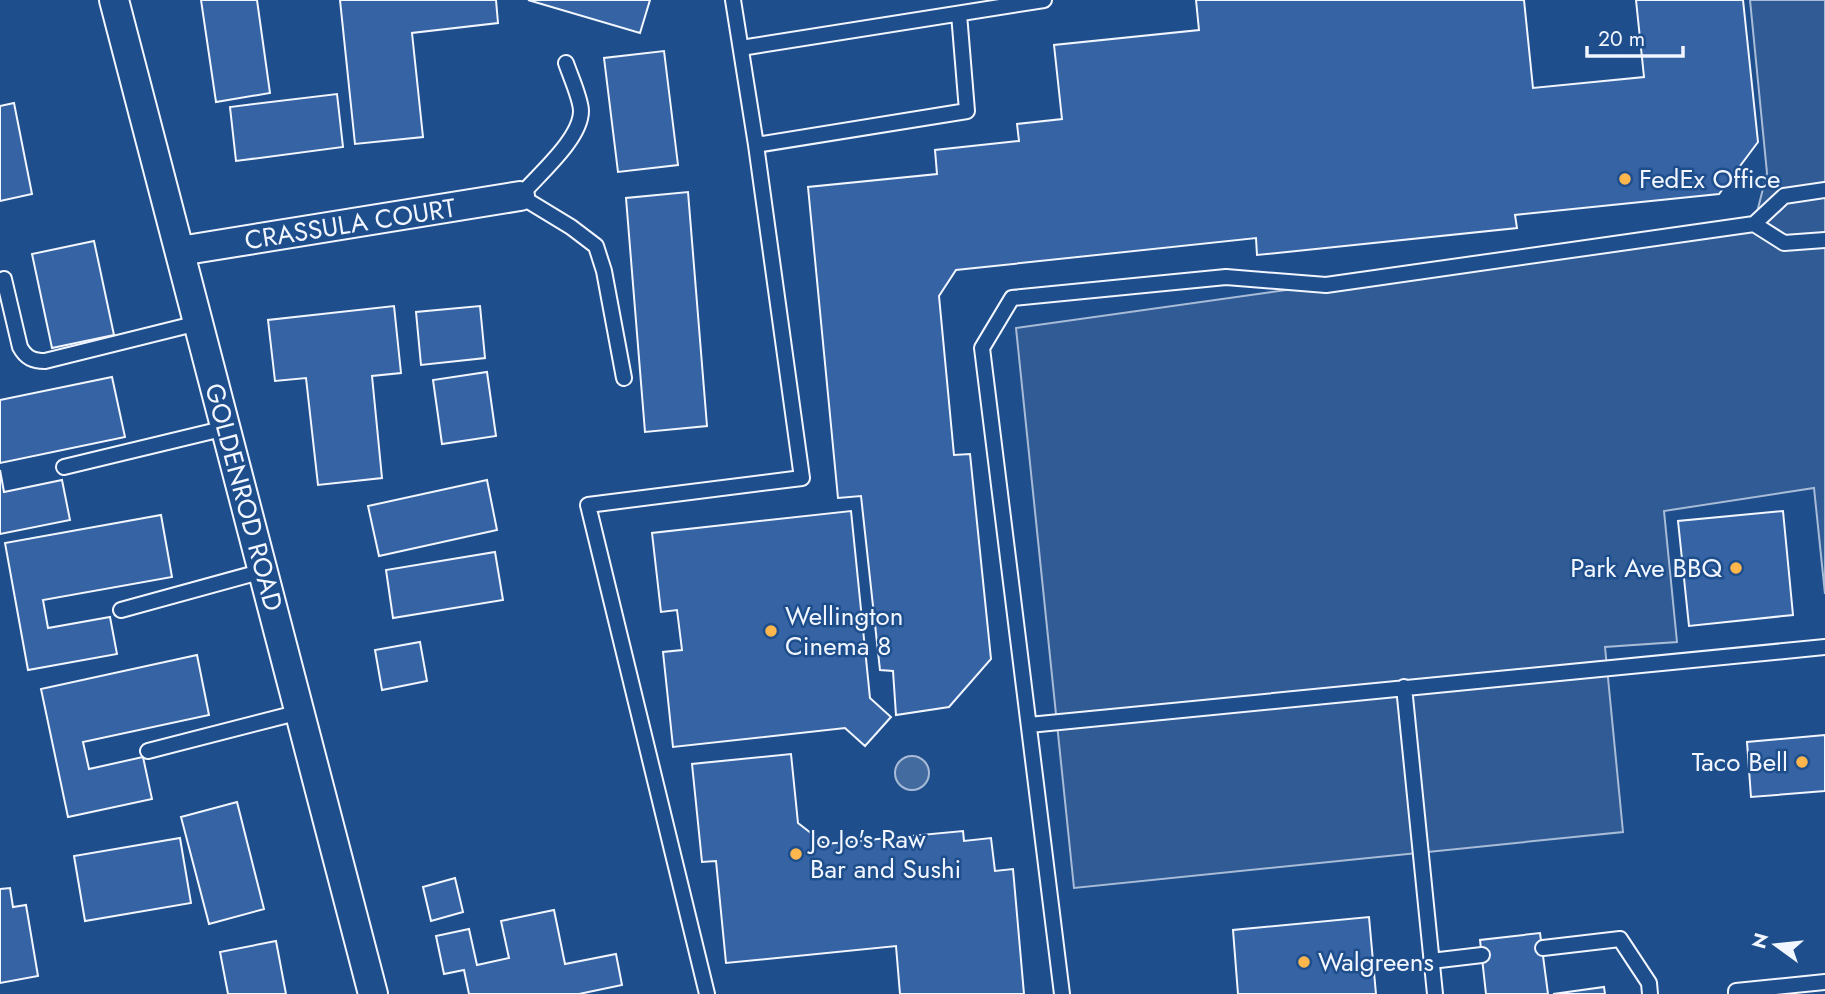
<svg xmlns="http://www.w3.org/2000/svg" width="1825" height="994" font-family="Jost,sans-serif">
  <style>
    .built { fill: #305b95; stroke: #a8bbd7; stroke-width: 2 }
    .water { fill: #446ba0; stroke: #a8bbd7; stroke-width: 2 }
    .building { fill: #3563a3; stroke: #f2f6ff; stroke-width: 2 }
    .lines { fill: none; stroke-linecap: round; stroke-linejoin: round }
    .service-casing { stroke: #f2f6ff; stroke-width: 18 }
    .minor-casing { stroke: #f2f6ff; stroke-width: 32 }
    .service { stroke: #1f4e8c; stroke-width: 14 }
    .minor { stroke: #1f4e8c; stroke-width: 28 }
    .poi-dot { fill: #ffb74d; stroke: #1f4e8c; stroke-width: 2.5 }
    .labels { text-anchor: middle; dominant-baseline: central; stroke-width: 5; stroke-linejoin: round; paint-order: stroke }
    .poi-label { font-size: 26px; fill: #f2f6ff; stroke: #1f4e8c; text-anchor: start }
    .street-label { font-size: 26px; fill: #f2f6ff; stroke: #1f4e8c }
  </style>
  <rect width="100%" height="100%" fill="#1f4e8c"/>
  <!-- built -->
  <path class="built" d="M1750,0H1825V594L1814,488L1664,511L1677,642L1605,647L1623,832L1074,888L1016,328L1754,224L1767,173Z"/>
  <!-- water -->
  <path class="water" d="M895 773a17 17 0 1 1 34 0a17 17 0 1 1-34 0Z"/>
  <!-- building -->
  <path class="building" d="M201,0H257L270,93L216,102Z
    M340,0H496L498,23L412,33L423,137L355,144Z
    M528,0H650L640,33Z
    M1196,0H1524L1533,88L1644,77L1636,0H1743L1758,142L1719,194L1515,215L1517,228L1257,255L1256,238L956,270L939,296L954,455L970,454L991,659L949,707L896,715L893,671L880,670L861,496L838,498L808,187L937,174L935,150L1019,141L1017,124L1062,119L1054,45L1199,30Z
    M664,51L678,165L618,172L604,58Z
    M337,94L343,147L236,161L230,107Z
    M14,103L32,194L0,201V106Z
    M688,192L707,426L645,432L626,198Z
    M94,241L114,335L52,348L32,254Z
    M394,306L401,373L372,376L382,478L318,485L306,378L275,381L268,320Z
    M480,306L485,358L421,365L416,312Z
    M487,372L496,436L442,444L433,380Z
    M112,377L125,437L0,463V400Z
    M0,470L4,492L62,480L70,520L0,534Z
    M487,480L497,530L379,556L368,506Z
    M851,511L870,698L891,717L865,746L845,728L673,747L663,652L682,650L677,610L661,612L652,533Z
    M1783,511L1793,615L1689,626L1678,521Z
    M161,515L172,577L43,600L48,628L110,617L117,654L28,670L5,543Z
    M495,552L503,600L393,618L386,570Z
    M420,642L427,681L382,690L375,650Z
    M197,655L209,715L83,742L89,769L143,757L152,799L68,817L41,689Z
    M1825,735V791L1751,797L1747,742Z
    M791,754L798,823L825,844L963,831L964,841L991,838L995,871L1013,869L1024,994H900L896,946L726,963L716,861L702,862L692,764Z
    M237,802L264,909L209,924L181,817Z
    M180,838L191,903L85,921L74,856Z
    M455,878L463,912L431,921L423,887Z
    M10,888L13,907L26,905L38,976L0,983V889Z
    M554,910L565,964L616,954L622,985L579,994H469L464,970L444,974L436,936L469,929L477,965L509,958L501,921Z
    M1369,917L1376,994H1238L1233,930Z
    M1540,933L1548,994H1486L1480,940Z
    M276,941L286,994H228L220,952Z
    M1604,987L1605,994H1553Z"/>
  <g class="lines">
    <!-- service casing -->
    <g class="service-casing">
      <path id="service" d="M741,48L1044,0
        M566,63C570,75 581,99 581,111C581,139 538,175 520,196L571,227L596,246L604,271L624,378
        M756,145L967,111L959,14
        M1754,224L1784,243L1825,240
        M4,279L20,347C26,358 33,361 45,361L198,323
        M64,467L226,428
        M121,610L263,571
        M1404,687L1435,994
        M1029,725L1825,647
        M148,751L300,712
        M1543,948L1620,939L1649,983L1650,994
        M1431,961L1482,955
        M707,994L588,505L802,478L756,145L733,0
        M1062,994L982,348L1012,298L1226,277L1326,285L1754,224L1784,196L1825,190
        M1736,994V991L1825,982"/>
    </g>
    <!-- minor casing -->
    <g class="minor-casing">
      <path id="minor" d="M114,0L373,994
        M180,251L520,196"/>
    </g>
    <!-- service -->
    <use href="#service" class="service"/>
    <!-- minor -->
    <use href="#minor" class="minor"/>
  </g>
  <!-- markers -->
  <g class="poi-dot">
    <circle cx="1625" cy="179" r="7"/>
    <circle cx="1736" cy="568" r="7"/>
    <circle cx="771" cy="631" r="7"/>
    <circle cx="1802" cy="762" r="7"/>
    <circle cx="796" cy="854" r="7"/>
    <circle cx="1304" cy="962" r="7"/>
  </g>
  <g class="labels">
    <!-- poi labels -->
    <g class="poi-label">
      <text x="1639" y="179">FedEx Office</text>
      <text x="1722" y="568" text-anchor="end">Park Ave BBQ</text>
      <text x="785" y="616">Wellington<tspan x="785" dy="30">Cinema 8</tspan></text>
      <text x="1788" y="762" text-anchor="end">Taco Bell</text>
      <text x="810" y="839">Jo Jo's Raw<tspan x="810" dy="30">Bar and Sushi</tspan></text>
      <text x="1318" y="962">Walgreens</text>
    </g>
    <!-- street labels -->
    <g class="street-label">
      <text transform="translate(350 224) rotate(-9)">CRASSULA COURT</text>
      <text transform="translate(244 497) rotate(75)">GOLDENROD ROAD</text>
    </g>
  </g>
  <!-- north arrow -->
  <g transform="translate(1776 945) rotate(285)" stroke="#1f4e8c" stroke-width="5" paint-order="stroke">
  <path d="M0-5L12 26L0 18L-12 26Z" fill="#f2f6ff"/>
  <text y="-10" font-size="19" font-weight="bold" text-anchor="middle" fill="#f2f6ff">N</text>
  </g>
  <!-- scale -->
  <path d="M1587 46v10h96v-10" fill="none" stroke="#f2f6ff" stroke-width="3.5"/>
  <text x="1598" y="46" font-size="21" fill="#f2f6ff" stroke="#1f4e8c" stroke-width="5" paint-order="stroke">20 m</text>
</svg>
